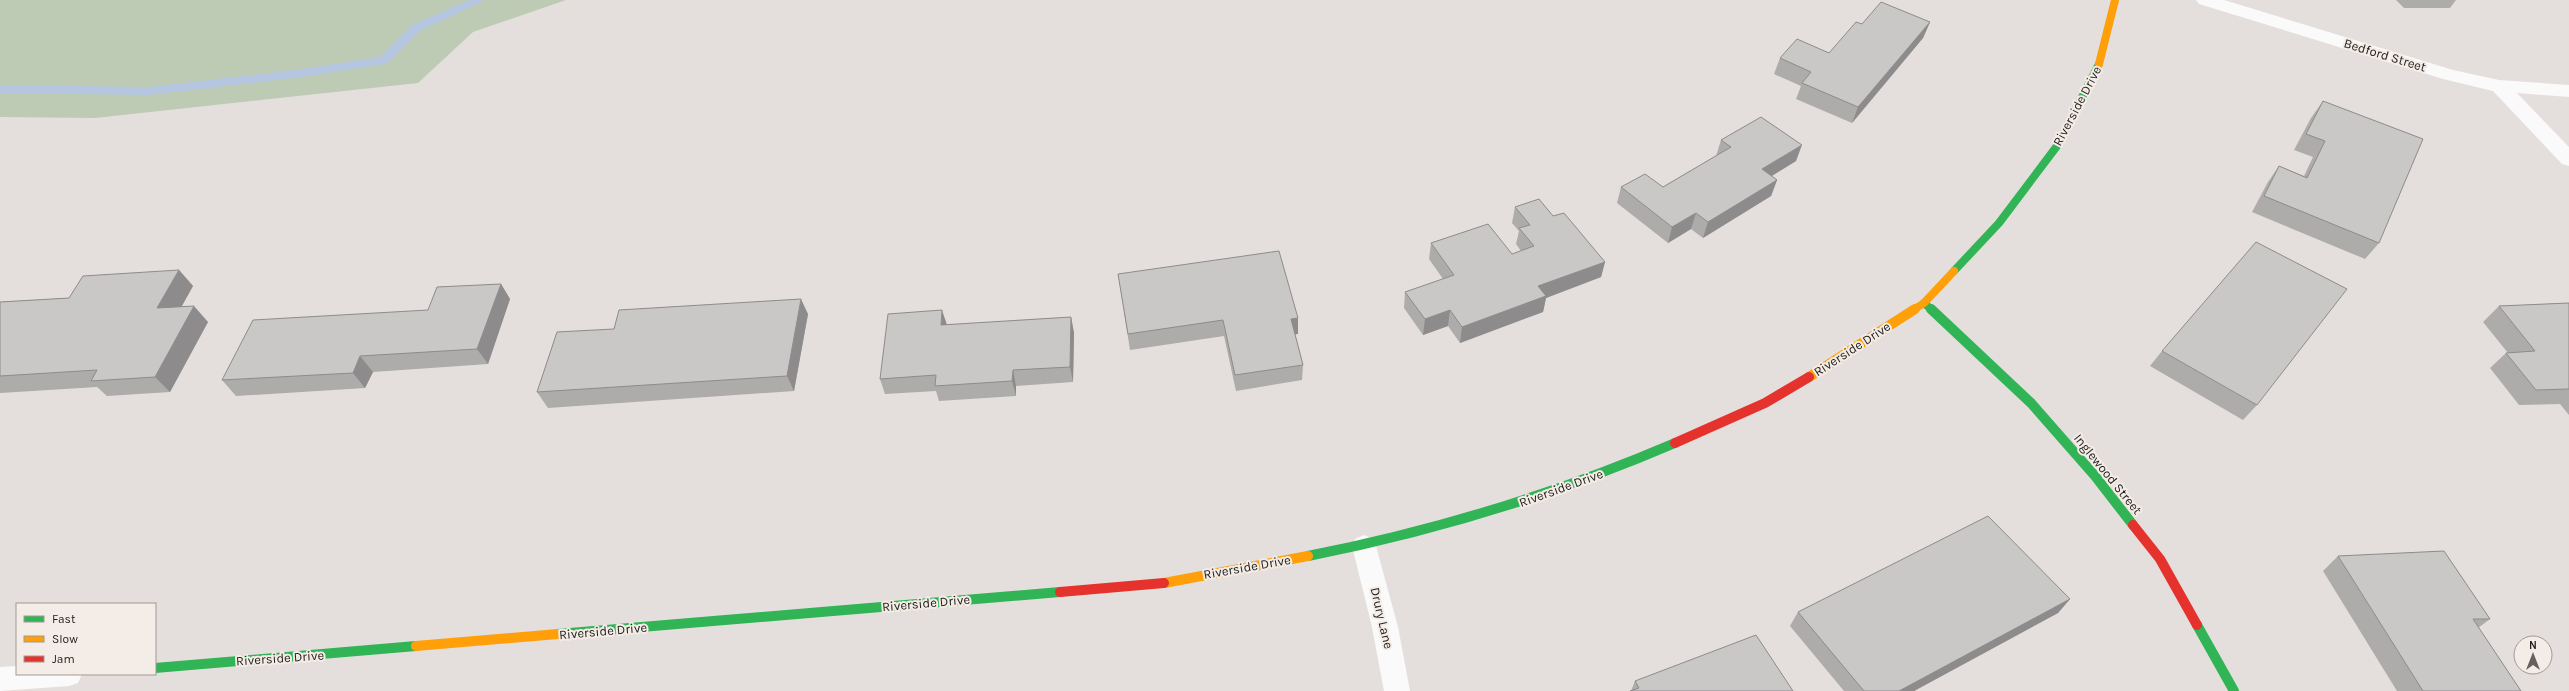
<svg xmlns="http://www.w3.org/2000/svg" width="2569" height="691" font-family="Karla,sans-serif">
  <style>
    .forest { fill: #bdcbb4 }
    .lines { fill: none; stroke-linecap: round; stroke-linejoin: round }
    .stream { fill: #b4c6e0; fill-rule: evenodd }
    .street { fill: #fbfafa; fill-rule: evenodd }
    .fast-far1 { stroke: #30b455; stroke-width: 8 }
    .fast { stroke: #30b455; stroke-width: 10 }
    .slow-far1 { stroke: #ff9f0a; stroke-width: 8 }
    .slow { stroke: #ff9f0a; stroke-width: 10 }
    .jam { stroke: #e5322d; stroke-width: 10 }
    .wall { fill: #aeabab }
    .shaded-wall { fill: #8d8b8b }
    .building { fill: #cac7c7; stroke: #8d8b8b }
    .labels { text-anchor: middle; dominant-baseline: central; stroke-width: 4; stroke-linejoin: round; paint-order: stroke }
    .street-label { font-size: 13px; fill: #201d1b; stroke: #f4ece6 }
  </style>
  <rect width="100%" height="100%" fill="#e4dfdc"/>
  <!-- forest -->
  <path class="forest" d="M0,0H566L473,32L418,83L95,118L0,117Z"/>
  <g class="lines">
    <!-- stream -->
    <path class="stream" d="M469,0H485L420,31L388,63L384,64L302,77L149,95L0,93V85L149,87L302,69L380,57L412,25Z"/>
    <!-- street -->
    <path class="street" d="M2196,0H2224L2453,70L2499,80L2569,85V97L2517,93L2569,147V166L2562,164L2493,91L2443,79L2199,4Z
      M1364,535L1373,539L1376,546L1398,627L1410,691H1384L1372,627L1352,546L1355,539Z
      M17,666V674H82L78,683L69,686L0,691V667Z"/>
    <!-- fast-far1 -->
    <path class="fast-far1" d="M1954,271L1999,223L2057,146L2099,64
      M1924,303L1932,310"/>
    <!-- fast -->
    <path class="fast" d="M1931,309L2031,403L2095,476L2133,525
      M1308,556C1435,531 1556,494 1675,443
      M2197,625L2234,691
      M558,634L1060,592
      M155,668L416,646"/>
    <!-- slow-far1 -->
    <path class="slow-far1" d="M2099,64L2115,0
      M1913,310L1924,303L1954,271"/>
    <!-- slow -->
    <path class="slow" d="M1809,377L1915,309
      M1164,583L1308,556
      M416,646L558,634"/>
    <!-- jam -->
    <path class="jam" d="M1675,443L1765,403L1809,377
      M2133,525L2160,559L2197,625
      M1060,592L1164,583"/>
  </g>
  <!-- wall -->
  <path class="wall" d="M2396,0H2456L2450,8H2404Z
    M1930,22L1923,38L1852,123L1796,99L1801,86L1774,74L1780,58L1829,53L1862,24Z
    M2323,101L2379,243L2365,259L2252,212L2268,182L2279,166L2304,176L2313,157L2294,150L2311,118Z
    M1721,140L1796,161L1772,176L1777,180L1771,196L1703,238L1691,229L1668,243L1617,203L1621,187H1663L1716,156Z
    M1515,207L1553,216L1605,262L1601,277L1546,298L1543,312L1460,343L1448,326L1423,335L1404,308L1405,292L1443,279L1429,259L1431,243L1512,254L1521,251L1516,244L1519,231L1512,223Z
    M179,270L193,286L181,307L208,322L170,392L107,396L97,387L0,393V302L69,298Z
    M1118,274L1298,318V334H1295L1303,365L1302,380L1236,391L1224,336L1130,350Z
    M501,284L510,299L488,364L373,372L365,388L236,396L222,380L428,310Z
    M2569,303V415L2560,404L2519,405L2490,368L2506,353H2508L2483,322L2499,306Z
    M808,314L794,391L548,408L537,392Z
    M1071,317L1074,333L1073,382L1016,386V396L939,401L936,391L885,394L880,379L947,325Z
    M2162,351L2257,405L2243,420L2150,366Z
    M2338,556L2490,619L2478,628L2521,691H2397L2323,571Z
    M2070,599L2058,613L1914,691H1844L1790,626L1798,612Z
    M1635,681L1793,691H1631Z"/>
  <!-- shaded-wall -->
  <path class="shaded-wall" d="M1930,22L1923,38L1852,123L1858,107Z
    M1802,145L1796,161L1757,185L1762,169Z
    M1777,180L1771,196L1703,238L1708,222Z
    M1696,213L1691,229L1668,243L1672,227Z
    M1605,262L1601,277L1546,298L1543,312L1460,343L1462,327L1538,286Z
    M179,270L193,286L172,324L157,308Z
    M501,284L510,299L488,364L477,349Z
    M801,299L808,314L794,391L787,376Z
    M194,306L208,322L170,392L155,377Z
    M942,310L947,325H941Z
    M1450,310L1448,326L1423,335L1425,319Z
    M1071,317L1074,333L1073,382L1070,367Z
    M1298,318V334L1291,335V319Z
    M360,356L373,372L365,388L353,373Z
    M1013,370L1016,386V396L1012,381Z
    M2070,599L2058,613L1914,691H1899Z"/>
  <!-- building -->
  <path class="building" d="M1881,2L1930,22L1858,107L1802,83L1811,72L1780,58L1797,39L1829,53L1856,22L1862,24Z
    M2323,101L2423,139L2379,243L2264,196L2279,166L2307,178L2325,141L2306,134Z
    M1761,117L1802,145L1762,169L1777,180L1708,222L1696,213L1672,227L1621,187L1645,174L1663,187L1731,147L1721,140Z
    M1539,199L1553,216L1564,213L1605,262L1538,286L1546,296L1462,327L1450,310L1425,319L1405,292L1454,275L1431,243L1488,224L1512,254L1534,246L1519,228L1530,225L1515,207Z
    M2256,242L2347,289L2257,405L2162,351Z
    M1279,251L1298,318L1291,319L1303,365L1235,375L1223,320L1128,334L1118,274Z
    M179,270L157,308L194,306L155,377L91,381L97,370L0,376V302L69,298L83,276Z
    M501,284L477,349L360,356L353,373L222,380L253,320L428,310L437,287Z
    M801,299L787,376L537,392L557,332L614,329L619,310Z
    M2569,303V389L2536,390L2506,353L2535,351L2499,306Z
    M942,310L941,325L1071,317L1070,367L1013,370L1012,381L935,386L936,375L880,379L888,314Z
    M1988,516L2070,599L1899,691H1864L1798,612Z
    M2444,551L2490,619H2473L2521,691H2423L2338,556Z
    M1756,635L1793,691H1630L1639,688L1635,681Z"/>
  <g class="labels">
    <!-- street labels -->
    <g class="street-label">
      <text transform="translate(2385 55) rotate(17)">Bedford Street</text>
      <text transform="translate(2077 106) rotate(-62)">Riverside Drive</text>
      <text transform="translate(1852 349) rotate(-33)">Riverside Drive</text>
      <text transform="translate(2108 474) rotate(51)">Inglewood Street</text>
      <text transform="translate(1561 488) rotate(-20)">Riverside Drive</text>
      <text transform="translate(1247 567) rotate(-10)">Riverside Drive</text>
      <text transform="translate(926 603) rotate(-5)">Riverside Drive</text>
      <text transform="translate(1382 618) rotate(77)">Drury Lane</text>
      <text transform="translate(603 631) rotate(-5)">Riverside Drive</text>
      <text transform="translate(280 658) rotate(-4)">Riverside Drive</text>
    </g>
  </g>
  <!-- legend -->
  <rect x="16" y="603" width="140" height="72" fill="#f4ece6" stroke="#9f9995"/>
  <rect x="24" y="616" width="20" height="6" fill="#30b455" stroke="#9f9995"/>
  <text x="52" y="623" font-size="12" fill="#201d1b">Fast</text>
  <rect x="24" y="636" width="20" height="6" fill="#ff9f0a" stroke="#9f9995"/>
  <text x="52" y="643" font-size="12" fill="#201d1b">Slow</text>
  <rect x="24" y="656" width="20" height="6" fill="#e5322d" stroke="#9f9995"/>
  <text x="52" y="663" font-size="12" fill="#201d1b">Jam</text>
  <!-- north arrow -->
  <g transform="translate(2533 655)"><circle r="19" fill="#f4ece6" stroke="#9f9995"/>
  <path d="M0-3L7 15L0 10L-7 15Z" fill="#65615f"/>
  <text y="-6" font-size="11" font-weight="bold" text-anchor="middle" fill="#201d1b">N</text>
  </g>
</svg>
